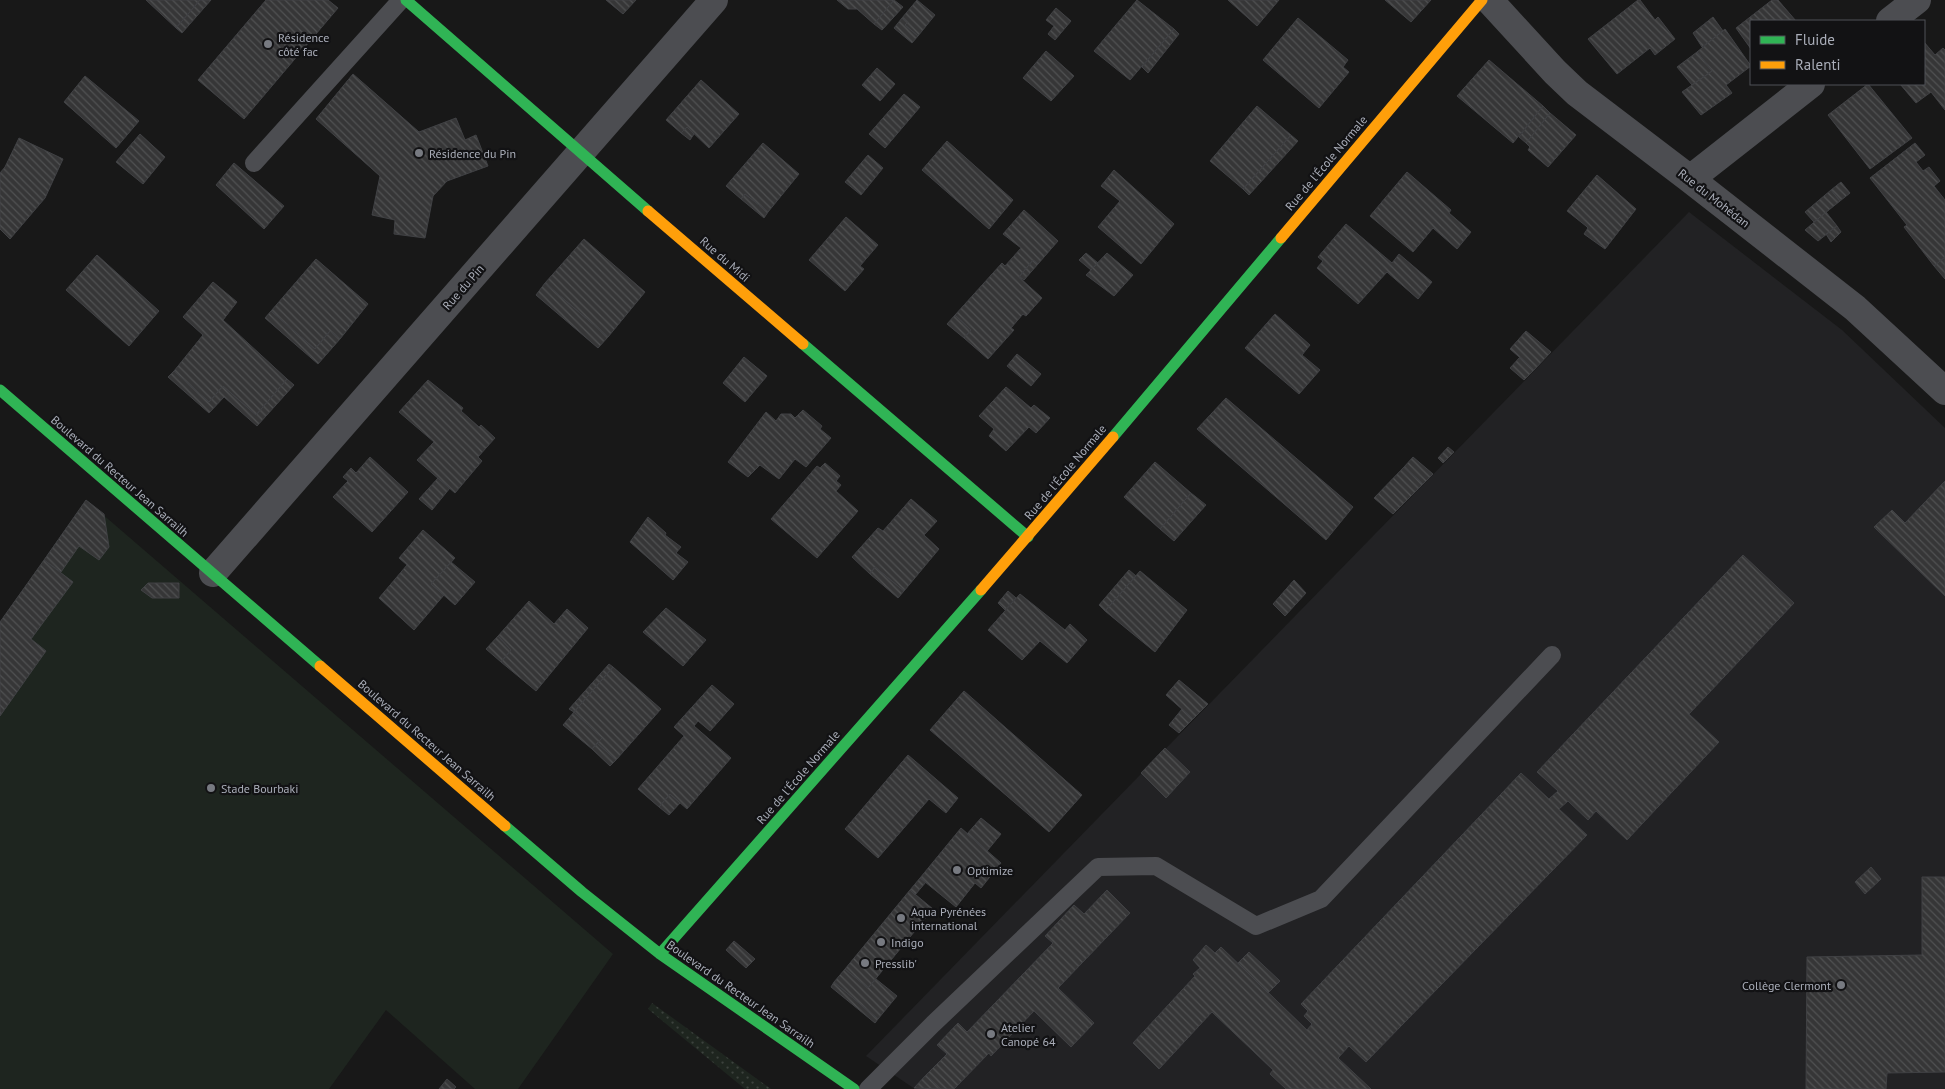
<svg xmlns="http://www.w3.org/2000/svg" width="1945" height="1089" font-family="'PT Sans',sans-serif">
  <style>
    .built { fill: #222224 }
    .grass { fill: url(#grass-dots) }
    .pitch { fill: #1e251f }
    .building { fill: url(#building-back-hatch); stroke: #404144 }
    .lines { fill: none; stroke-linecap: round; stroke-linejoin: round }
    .lane { stroke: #4c4d51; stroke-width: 18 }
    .street { stroke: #4c4d51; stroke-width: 28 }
    .fast { stroke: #30b455; stroke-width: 11 }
    .slow { stroke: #ff9f0a; stroke-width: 11 }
    .poi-dot { fill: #777a81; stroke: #121214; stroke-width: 2 }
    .labels { text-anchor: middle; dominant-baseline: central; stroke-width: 4.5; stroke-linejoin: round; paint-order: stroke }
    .poi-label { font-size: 12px; fill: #aaaeb9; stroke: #121214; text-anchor: start }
    .street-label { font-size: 12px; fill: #aaaeb9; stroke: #121214 }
  </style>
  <defs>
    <pattern id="grass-dots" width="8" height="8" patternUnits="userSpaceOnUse" patternTransform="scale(1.25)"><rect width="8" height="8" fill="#1e251f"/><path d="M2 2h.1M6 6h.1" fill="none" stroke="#3c423d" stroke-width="1.8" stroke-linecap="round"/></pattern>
    <pattern id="building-back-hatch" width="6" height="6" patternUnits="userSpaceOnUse" patternTransform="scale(1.25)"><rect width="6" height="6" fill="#363637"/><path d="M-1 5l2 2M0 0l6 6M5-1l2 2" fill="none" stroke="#505152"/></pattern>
  </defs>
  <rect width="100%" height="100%" fill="#181818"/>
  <!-- built -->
  <path class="built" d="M1689,212L1842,330L1945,428V1089H915L866,1056Z"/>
  <!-- grass -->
  <path class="grass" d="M652,1003L771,1089H745L648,1009Z"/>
  <!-- pitch -->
  <path class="pitch" d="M86,500L613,954L518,1089H475L386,1010L329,1089H0V622Z"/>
  <!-- building -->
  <path class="building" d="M146,0H200L176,28Z
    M200,0H211L182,33L176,28Z
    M266,0H328L338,8L244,119L198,80Z
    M606,0H636L623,14Z
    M837,0H894L874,24L857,9H848Z
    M894,0L903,7L882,30L874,24Z
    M917,0L935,15L918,36L905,25L908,22L902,18Z
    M1137,0L1174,29L1130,80L1094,51Z
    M1228,0H1279L1257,26Z
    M1385,0H1431L1411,22Z
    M1638,0H1640L1655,20L1658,17L1675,39L1655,55L1650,48L1617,74L1588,39Z
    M1772,0H1778L1796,21H1751V49L1736,28Z
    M1056,8L1071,21L1055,40L1048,34L1054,26L1046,20Z
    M1713,17L1723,31L1702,47L1693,33Z
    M902,18L908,22L905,25L918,36L912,43L894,28Z
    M1298,18L1348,60L1343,67L1349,72L1319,108L1263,60Z
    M1174,29L1179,34L1148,73L1142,67Z
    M1725,29L1751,66L1726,85L1732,93L1701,115L1682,92L1712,71L1697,52Z
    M1924,42L1935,55L1943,48L1945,50V110L1931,92L1916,103L1900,84H1924Z
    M1046,51L1074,76L1051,101L1023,78Z
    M1697,52L1712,71L1692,85L1677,67Z
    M1489,60L1543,106L1513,143L1457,96Z
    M877,68L895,84L880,101L862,85Z
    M353,74L419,132L456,118L465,140L476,135L488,166L447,181L433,196L425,238L394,234L395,220L372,215L380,176L316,119Z
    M85,76L139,121L116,148L64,102Z
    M701,80L739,114L709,148L687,127L681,133L666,120Z
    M1868,84L1912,138L1870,169L1828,115Z
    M904,94L920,107L885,148L869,134Z
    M1257,106L1291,135L1243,189L1210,161Z
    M1543,106L1550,113L1526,143L1519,137Z
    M1550,113L1576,135L1548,167L1528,150L1530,147L1526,143Z
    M687,127L694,134L690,140L681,133Z
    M140,134L165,157L143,184L116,162Z
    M1291,135L1298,141L1249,195L1243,189Z
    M19,138L63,159L45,198L10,239L0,229V173L5,167Z
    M947,141L1013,200L989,229L922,170Z
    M763,143L799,174L768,212L745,194L741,199L726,186Z
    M1915,143L1925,155L1916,162L1923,171L1929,167L1940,181L1934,186L1945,200V257L1934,266L1904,227L1907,225L1870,178Z
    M868,155L883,168L861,195L845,182Z
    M234,163L284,206L264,229L216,185Z
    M1114,170L1174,224L1141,264L1098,227L1120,201L1101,186Z
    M1407,172L1451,210L1449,213L1471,232L1457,249L1433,228L1413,252L1370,216Z
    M1597,175L1636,209L1605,249L1584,234L1588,228L1586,226L1567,211Z
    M1841,182L1850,193L1840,201L1831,190Z
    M1831,190L1840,201L1814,222L1805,212Z
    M745,194L768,212L764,218L741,199Z
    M1024,210L1058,241L1038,264L1033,260L1019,277L1042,298L1026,316L1023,314L1011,328L1014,330L988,359L964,338L971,330L955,315L1002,263L1005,266L1021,248L1003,234Z
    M1826,212L1837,226L1818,241L1805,230Z
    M846,217L878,245L860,266L864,269L845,291L809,260Z
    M1346,224L1392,263L1399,254L1432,282L1418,299L1387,272L1358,304L1317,268L1323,261L1318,257Z
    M1837,226L1841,232L1831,242L1826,234Z
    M584,239L645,292L608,337L545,283Z
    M1086,253L1098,263L1091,270L1079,260Z
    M1107,253L1133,275L1114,296L1086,275Z
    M97,255L159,311L129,346L66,290Z
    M1945,257V279L1934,266Z
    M316,259L368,304L340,339L330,331L315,349L271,311Z
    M1033,260L1038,264L1024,280L1019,277Z
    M213,282L237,302L223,320L287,379L256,415L223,386L209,402L174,371L203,335L183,317Z
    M545,283L608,337L598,348L536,295Z
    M271,311L315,349L330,331L340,339L318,364L265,318Z
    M1275,314L1310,345L1302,355L1320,370L1299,394L1245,348Z
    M955,315L971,330L964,338L947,324Z
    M1526,331L1551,352L1534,370L1510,349Z
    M1017,354L1041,374L1031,386L1007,366Z
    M744,357L767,376L745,402L723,383Z
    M1520,357L1534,370L1524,380L1510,368Z
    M174,371L209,402L223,386L256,415L287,379L294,385L257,426L224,397L209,413L168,377Z
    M428,380L463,408L461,411L479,427L481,425L495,438L478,457L482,461L455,493L417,460L434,442L399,412Z
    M1006,387L1031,408L1034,405L1050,418L1036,433L1029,427L1006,451L989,436L994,429L979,416Z
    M1226,398L1353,507L1326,540L1197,429Z
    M803,410L822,426L820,429L831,438L806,467L795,459L779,479L760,465L748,477L728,462L766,412L776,421L781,414H791L795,418Z
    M1448,447L1454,452L1443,463L1438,458Z
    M370,457L408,492L372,532L333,497L348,481L343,477L351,468L356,473Z
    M1413,457L1433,474L1423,484L1404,467Z
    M1155,462L1191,493L1160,529L1124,497Z
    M825,463L840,476L836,481L841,485L836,491L858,511L817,558L771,519L817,466L820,468Z
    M1404,467L1423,484L1393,514L1374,498Z
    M438,478L450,488L432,510L419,499Z
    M1945,481V596L1874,527L1892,510L1905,523Z
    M1191,493L1206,505L1174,541L1160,529Z
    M911,499L937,521L924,535L939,549L904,591L875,567L870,574L852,557L878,528L883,531Z
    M86,500L104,514L109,547L99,560L79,546L61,572L44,560Z
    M648,517L666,533L665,535L681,547L676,553L688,562L673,580L630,542Z
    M423,530L455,558L431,584L444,595L414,630L379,598L407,565L399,558Z
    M1743,555L1794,603L1689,714L1719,742L1627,840L1596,811L1588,820L1568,801L1559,809L1587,835L1366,1062L1349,1046L1338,1058L1371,1089H1286L1270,1074L1273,1070L1212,1012L1159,1069L1133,1043L1195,976L1193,974L1200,968L1193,960L1206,945L1215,953L1221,947L1307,1030L1312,1024L1304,1016L1308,1011L1301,1004L1521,773L1549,799L1558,791L1537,772Z
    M44,560L73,582L31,639L46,651L0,716V622Z
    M451,562L475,582L455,605L431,584Z
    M875,567L904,591L898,598L870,574Z
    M1129,570L1136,576L1105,611L1099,605Z
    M1140,571L1187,610L1155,652L1105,611Z
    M1294,580L1306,593L1285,616L1273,604Z
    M148,583H179V598H152L141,590Z
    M1008,591L1016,598L1005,610L998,603Z
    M1020,594L1065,630L1070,624L1087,640L1067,663L1040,641L1022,660L988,630Z
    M529,601L554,624L567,609L588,628L536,691L501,662L511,650L498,636Z
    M666,608L706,640L683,666L643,632Z
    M498,636L511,650L501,662L486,649Z
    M609,664L613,667L574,712L569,709Z
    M613,667L661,709L616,760L597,743L602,738L574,712Z
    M1179,680L1208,704L1193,719L1166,695Z
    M712,685L734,704L710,731L698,721L694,726L731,758L687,809L670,794L659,807L638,789L684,736L674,727Z
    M964,691L1082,795L1049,832L930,730Z
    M1182,709L1193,719L1179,733L1169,725Z
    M574,712L602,738L592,749L563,725Z
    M597,743L616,760L610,766L592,749Z
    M1165,748L1190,772L1166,798L1141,773Z
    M908,755L958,798L946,813L929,799L878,858L845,829Z
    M670,794L680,803L669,815L659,807Z
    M981,818L1001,834L987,851L967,834Z
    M961,828L1001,863L981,888L975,883L956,907L920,878Z
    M1871,867L1881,879L1865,894L1855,882Z
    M1922,877H1945V1072L1887,1073L1886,1089H1806L1807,957L1922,955Z
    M920,878L926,882L915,895L910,890Z
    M910,890L933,909L868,988L845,969Z
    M1107,890L1130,913L1058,988L1094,1023L1071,1047L1034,1011L991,1056L989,1053L954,1089H941L926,1075L947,1054L937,1045L958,1023L967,1032L1053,943L1045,936L1074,905L1084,914Z
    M734,941L755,959L746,968L726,950Z
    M1249,952L1280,981L1268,993L1238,963Z
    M845,969L868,988L876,979L897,996L878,1019L834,982Z
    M834,982L878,1019L875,1023L831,987Z
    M926,1075L941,1089L914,1088Z
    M447,1079L456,1087L454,1089H439Z"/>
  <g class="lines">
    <!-- lane -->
    <path class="lane" d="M254,163L401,0
      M868,1089L933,1024L1098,867L1156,866L1256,926L1321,899L1552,655"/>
    <!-- street -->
    <path class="street" d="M1489,0L1555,72L1577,93L1690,179L1855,308L1945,391
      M1890,21L1917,0
      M1690,179L1811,84
      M213,573L714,0"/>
    <!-- fast -->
    <path class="fast" d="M406,0L648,211
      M803,344L1028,537
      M0,390L320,666
      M1113,437L1281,238
      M505,826L582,892L660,954L854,1089
      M660,954L981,590"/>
    <!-- slow -->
    <path class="slow" d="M648,211L803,344
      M1281,238L1482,0
      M981,590L1113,437
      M320,666L505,826"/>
  </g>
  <!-- markers -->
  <g class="poi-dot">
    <circle cx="268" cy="44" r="5"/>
    <circle cx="419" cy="153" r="5"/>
    <circle cx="211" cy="788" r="5"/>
    <circle cx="957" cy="870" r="5"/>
    <circle cx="901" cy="918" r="5"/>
    <circle cx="881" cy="942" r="5"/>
    <circle cx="865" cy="963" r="5"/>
    <circle cx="1841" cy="985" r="5"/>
    <circle cx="991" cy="1034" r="5"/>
  </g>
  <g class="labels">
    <!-- poi labels -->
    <g class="poi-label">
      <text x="278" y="37">Résidence<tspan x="278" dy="14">côté fac</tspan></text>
      <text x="429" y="153">Résidence du Pin</text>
      <text x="221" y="788">Stade Bourbaki</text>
      <text x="967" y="870">Optimize</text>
      <text x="911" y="911">Aqua Pyrénées<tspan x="911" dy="14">international</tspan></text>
      <text x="891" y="942">Indigo</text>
      <text x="875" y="963">Presslib'</text>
      <text x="1831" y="985" text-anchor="end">Collège Clermont</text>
      <text x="1001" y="1027">Atelier<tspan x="1001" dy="14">Canopé 64</tspan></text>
    </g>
    <!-- street labels -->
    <g class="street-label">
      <text transform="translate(1326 163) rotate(-50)">Rue de l'École Normale</text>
      <text transform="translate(1714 198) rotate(38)">Rue du Mohédan</text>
      <text transform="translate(725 259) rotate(41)">Rue du Midi</text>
      <text transform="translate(463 287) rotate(-49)">Rue du Pin</text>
      <text transform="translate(1065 472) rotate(-50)">Rue de l'École Normale</text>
      <text transform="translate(120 476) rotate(41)">Boulevard du Recteur Jean Sarrailh</text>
      <text transform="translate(427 740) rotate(41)">Boulevard du Recteur Jean Sarrailh</text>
      <text transform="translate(798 777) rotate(-49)">Rue de l'École Normale</text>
      <text transform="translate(741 994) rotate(35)">Boulevard du Recteur Jean Sarrailh</text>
    </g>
  </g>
  <!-- legend -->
  <rect x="1750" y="20" width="175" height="65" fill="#121214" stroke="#4f5056"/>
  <rect x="1760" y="36" width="25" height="8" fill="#30b455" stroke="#4f5056"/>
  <text x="1795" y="45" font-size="15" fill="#aaaeb9">Fluide</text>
  <rect x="1760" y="61" width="25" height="8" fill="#ff9f0a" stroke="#4f5056"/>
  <text x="1795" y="70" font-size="15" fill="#aaaeb9">Ralenti</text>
</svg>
